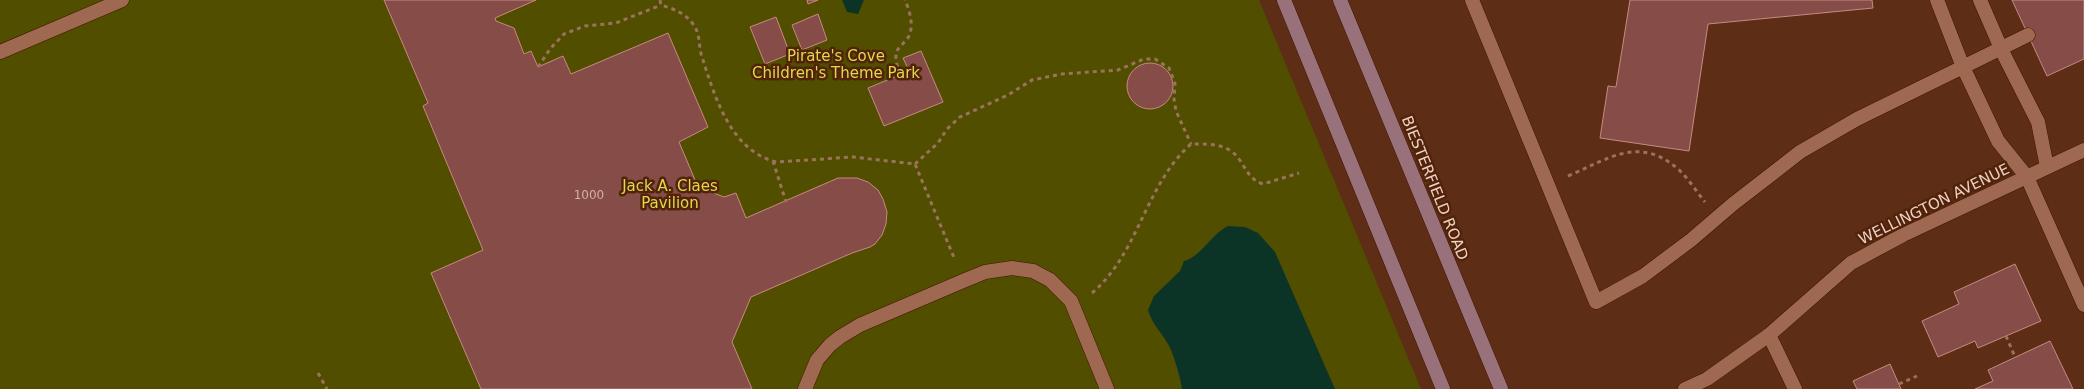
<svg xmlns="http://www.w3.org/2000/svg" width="2084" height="389" font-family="'DejaVu Sans',sans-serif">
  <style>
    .green { fill: #524e00 }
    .water { fill: #0c3426 }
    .building { fill: #864d48; stroke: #c78982 }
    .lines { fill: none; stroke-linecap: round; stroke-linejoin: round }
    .service-casing { stroke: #401400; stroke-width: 15 }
    .minor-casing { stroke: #401400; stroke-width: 15 }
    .secondary-casing { stroke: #401400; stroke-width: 15 }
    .path { stroke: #9a725e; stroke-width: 3; stroke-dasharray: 4 4; stroke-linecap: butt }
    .service { stroke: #9e6950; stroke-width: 14 }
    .minor { stroke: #9e6950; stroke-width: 14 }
    .secondary { stroke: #99717b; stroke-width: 14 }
    .labels { text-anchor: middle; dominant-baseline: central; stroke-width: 5; stroke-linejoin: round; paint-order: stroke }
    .number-label { font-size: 12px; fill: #d5b0a4 }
    .park-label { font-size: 15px; fill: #e0d94d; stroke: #51230a }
    .street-label { font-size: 15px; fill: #efd1c3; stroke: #51230a }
  </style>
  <rect width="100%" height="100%" fill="#5d2e15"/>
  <!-- green -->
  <path class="green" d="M0,0H1259L1421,389H0Z"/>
  <!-- water -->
  <path class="water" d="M842,0H864L858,14L847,12Z
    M1228,226L1245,227L1258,233L1275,252L1335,389H1182C1181,379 1173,352 1168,344C1160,330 1153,326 1148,310L1154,296L1180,271L1184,261C1201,257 1211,234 1228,226Z"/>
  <!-- building -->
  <path class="building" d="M384,0H536L495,18L496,21L514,28L524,54L531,51L538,67L563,56L571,74L668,33L708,127L679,142L698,187L724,197L736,193L746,218L838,178H857L868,182L878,190L883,199L887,212L886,224L882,235L875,244L870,247L852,253L751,297L732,342L752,389H481L431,273L483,250L423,106L428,103Z
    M807,0H818L808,4Z
    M1630,0H1872L1873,8L1708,24L1689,151L1600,138L1608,86L1616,87Z
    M2012,0H2084V59L2047,76Z
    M818,14L827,40L802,50L792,25Z
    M776,17L790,54L765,64L750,27Z
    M921,51L943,102L884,126L868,88L909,71L903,58Z
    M1127 86a23 23 0 1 1 46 0a23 23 0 1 1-46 0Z
    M2015,264L2041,321L1978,348L1975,341L1938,357L1922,321L1959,304L1954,292Z
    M2050,341L2073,389H1975L1993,381L1988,370Z
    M1890,364L1901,389H1857L1853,381Z"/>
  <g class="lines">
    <!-- service casing -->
    <g class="service-casing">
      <path id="service" d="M1472,0L1596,302L1643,276L1691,240L1733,204L1800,152L1857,119L2028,35
        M1937,0L1963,67L1998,141L2027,177L2084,305
        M1980,0L2003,53L2038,122L2047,167
        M0,52L122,0
        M1769,335L1795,389
        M805,389L817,360L830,345L840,337L860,325L963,281L985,272L1012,268L1033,271L1050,280L1071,301L1107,389"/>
    </g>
    <!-- minor casing -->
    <g class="minor-casing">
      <path id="minor" d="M1685,389L1707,379L1769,335L1851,263L1903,235L2084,150"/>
    </g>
    <!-- secondary casing -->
    <g class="secondary-casing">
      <path id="secondary" d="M1284,0L1443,389
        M1340,0L1501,389"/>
    </g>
    <!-- path -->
    <path class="path" d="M660,0L661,5C674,9 685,13 693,24C701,34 698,46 702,57C715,97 730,150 776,162L853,157L915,164L955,260
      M538,67L550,49L564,34L585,26L616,23L661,5
      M901,74C899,70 896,64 896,59C895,48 902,46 907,39C915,29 910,11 905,0
      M773,161L786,202
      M915,164L938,143L947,129L960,117L1008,95L1032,80L1062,74L1118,70L1144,59H1155L1169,68L1175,83L1174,99L1176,111L1191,144
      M1568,176C1608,159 1639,135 1678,169C1688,178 1696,191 1705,202
      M1092,293C1139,253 1145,185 1191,144C1208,144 1228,143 1239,159C1246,169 1250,180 1263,184L1299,173
      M2006,336L2015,357
      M318,373L327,389
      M1899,384L1917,376"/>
    <!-- service -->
    <use href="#service" class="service"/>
    <!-- minor -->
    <use href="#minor" class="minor"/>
    <!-- secondary -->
    <use href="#secondary" class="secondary"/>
  </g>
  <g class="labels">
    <!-- number labels -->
    <g class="number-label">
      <text x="589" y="195">1000</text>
    </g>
    <!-- park labels -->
    <g class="park-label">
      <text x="836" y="56">Pirate's Cove<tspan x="836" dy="17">Children's Theme Park</tspan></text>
      <text x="670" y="186">Jack A. Claes<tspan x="670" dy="17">Pavilion</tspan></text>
    </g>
    <!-- street labels -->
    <g class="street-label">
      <text transform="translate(1435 188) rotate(68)">BIESTERFIELD ROAD</text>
      <text transform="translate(1934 204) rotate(-26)">WELLINGTON AVENUE</text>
    </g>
  </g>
</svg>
